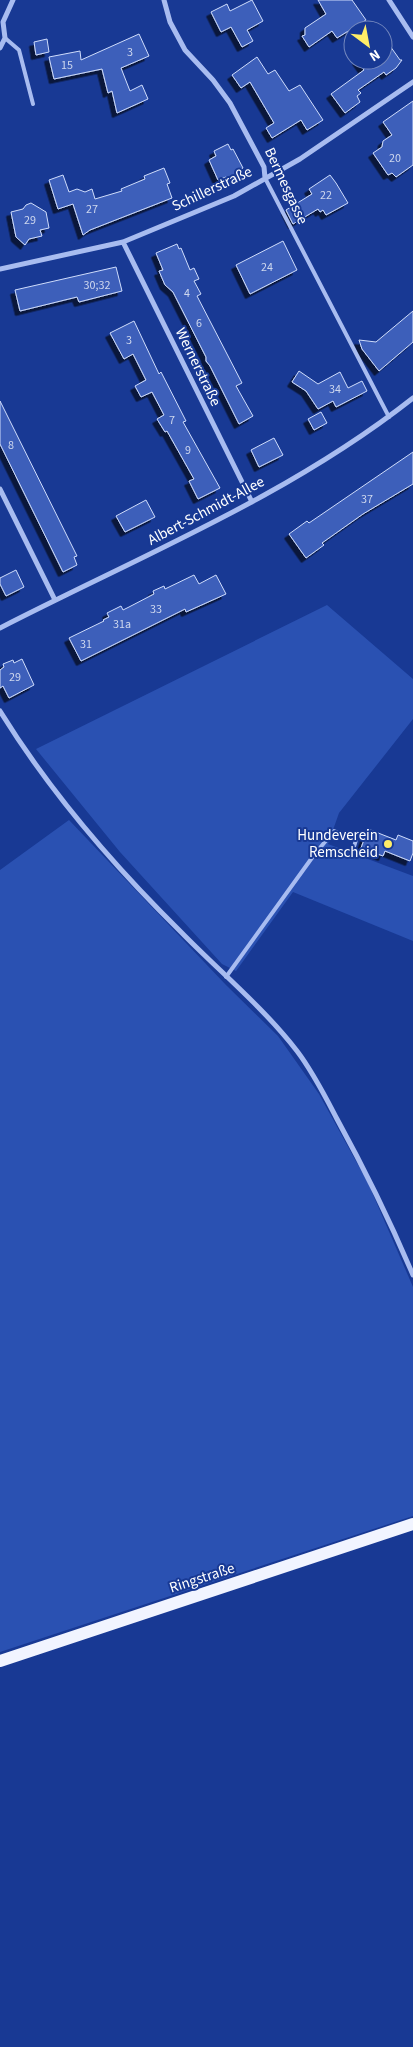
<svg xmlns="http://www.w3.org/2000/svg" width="413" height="2047" font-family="'Source Sans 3',sans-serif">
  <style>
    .green { fill: #2a51b2 }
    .building { fill: #3c5fba; stroke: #cfdcfb; filter: url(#shadow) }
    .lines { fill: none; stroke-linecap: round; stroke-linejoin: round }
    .service { stroke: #a8bcf0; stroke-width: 4 }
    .minor { stroke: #a8bcf0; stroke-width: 5 }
    .primary { stroke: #f1f4ff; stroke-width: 12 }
    .poi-dot { fill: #ffed67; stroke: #183994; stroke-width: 2 }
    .labels { text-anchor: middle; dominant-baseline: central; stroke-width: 4; stroke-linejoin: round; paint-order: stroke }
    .number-label { font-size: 12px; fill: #ced7ee }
    .street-label { font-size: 15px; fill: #fff; stroke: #183994 }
    .poi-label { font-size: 15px; fill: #fff; stroke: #183994; text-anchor: end }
  </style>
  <defs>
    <filter id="shadow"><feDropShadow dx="-4.5" dy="4.5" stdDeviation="0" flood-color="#0009"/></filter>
  </defs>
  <rect width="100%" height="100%" fill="#183994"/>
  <!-- green -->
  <path class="green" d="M327,605L413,679V719L339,813L328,844L413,876V941L293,892L236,971L222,964L120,852L36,749Z
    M69,820L226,985L278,1036L319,1094L368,1183L413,1287V1516L0,1652V870Z"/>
  <!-- building -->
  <path class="building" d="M252,0L263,21L247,30L253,41L242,47L231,27L221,32L211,12L227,4L230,11Z
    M318,0H352L366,20L337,38L332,31L309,47L302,36L305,35V28L326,14Z
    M139,34L149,56L121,68L130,91L142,85L148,99L117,113L112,91L108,93L102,69L54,79L49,57L80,51L81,60Z
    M383,36L400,60H402L396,68L386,75L384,72L358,90L361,93L357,96L360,102L345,113L331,94L364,70L357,60H383Z
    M47,39L49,52L36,55L34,42Z
    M257,57L268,74L275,70L289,91L300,85L323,120L307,130L301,120L272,138L266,128L274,123L250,82L241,88L232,75Z
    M413,101V165L396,177L392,173L388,175L373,153L382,147L383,141L392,135L383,122Z
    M228,144L231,150L233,149L243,168L236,172L237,174L227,179L226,177L218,180L209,160L216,156L214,151Z
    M164,168L170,183L167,184L172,198L90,230L83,235L73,204L58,209L49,180L63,175L69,192L77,189L85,192L92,189L95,199L122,191L121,189L145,179L144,176Z
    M330,175L336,183L348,203L326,215L323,210L320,212L318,209L293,224L286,210L312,194L309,189Z
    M31,203L46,212L49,228L40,230L42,236L29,239L25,245L16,237L11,212L23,209L26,205Z
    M283,241L297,270L250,294L236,265Z
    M177,244L179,249L181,248L190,270L194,268L199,279L194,281L201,294L197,296L242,383L236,386L253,416L239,424L210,366L206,361V357L173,292L165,285L159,271L163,270L156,253Z
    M116,267L122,291L79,302L77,297L20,311L15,290Z
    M413,311V342L379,371L362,349L359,340L376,342Z
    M134,321L159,374L161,372L186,421L183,422L220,488L198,499L189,481L194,479L167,431L165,432L157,419L164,415L152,392L141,397L135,386L146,380L133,354L124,359L110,333Z
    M299,371L318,384L340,372L348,388L362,381L367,391L336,407L333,401L318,409L306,391L292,382Z
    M0,401L77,556L74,557L77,565L63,572L0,444Z
    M321,412L327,423L314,430L308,419Z
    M274,438L283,455L259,467L251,450Z
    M413,452V484L363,514L322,543L324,545L306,558L289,534L307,521L309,523Z
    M146,500L155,517L125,532L116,516Z
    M16,570L24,587L6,596L0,584V578Z
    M194,575L199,584L216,575L226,594L186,612L185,609L81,661L69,638L104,621L103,620L109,617L107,613L121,606L123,610L129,607L154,594L153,591L164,586L165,589Z
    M22,659L34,685L9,698L3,686L0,688V670L4,667L3,664L13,660L14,663Z
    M368,829L396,840L398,835L413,841V853L410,861L385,851L383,856L361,848Z"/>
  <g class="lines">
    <!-- service -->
    <path class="service" d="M5,38L19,50L33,104
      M265,178L389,417
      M226,977L314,855L334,831L356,840L353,850"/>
    <!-- minor -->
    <path class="minor" d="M164,0L170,22L185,50L213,80L230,103L264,167L265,178
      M389,0L413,37
      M0,48L5,38L3,22L13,0
      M123,242L252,502
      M0,269L123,242L234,196L300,159L413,82
      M0,489L55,600
      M0,628C140,556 289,496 413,398
      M0,711C50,792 113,865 181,932C219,971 263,1007 297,1051C313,1072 325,1096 337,1119C365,1170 390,1221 413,1275"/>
    <!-- primary -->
    <path class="primary" d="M0,1661L413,1524"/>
  </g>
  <!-- markers -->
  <circle class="poi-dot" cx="388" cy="844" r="5"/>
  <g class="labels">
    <!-- number labels -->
    <g class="number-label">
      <text x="130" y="52">3</text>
      <text x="67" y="65">15</text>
      <text x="395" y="158">20</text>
      <text x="326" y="195">22</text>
      <text x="92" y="209">27</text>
      <text x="30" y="220">29</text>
      <text x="267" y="267">24</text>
      <text x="97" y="285">30;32</text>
      <text x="187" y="293">4</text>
      <text x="199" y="323">6</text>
      <text x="129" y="340">3</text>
      <text x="335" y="389">34</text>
      <text x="172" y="420">7</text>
      <text x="11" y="445">8</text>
      <text x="188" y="450">9</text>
      <text x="367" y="499">37</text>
      <text x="156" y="609">33</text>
      <text x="122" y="624">31a</text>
      <text x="86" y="644">31</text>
      <text x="15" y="677">29</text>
    </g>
    <!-- street labels -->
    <g class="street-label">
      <text transform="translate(286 186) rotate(65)">Bermesgasse</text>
      <text transform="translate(212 189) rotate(-25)">Schillerstraße</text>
      <text transform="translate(198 367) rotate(64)">Wernerstraße</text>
      <text transform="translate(206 511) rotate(-28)">Albert-Schmidt-Allee</text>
      <text transform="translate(202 1578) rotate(-18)">Ringstraße</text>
    </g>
    <!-- poi labels -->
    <g class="poi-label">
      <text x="378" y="835">Hundeverein<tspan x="378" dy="17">Remscheid</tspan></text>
    </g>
  </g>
  <!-- north arrow -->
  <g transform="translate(368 45) rotate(148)"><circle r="24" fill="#183994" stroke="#7488bf"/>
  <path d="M0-4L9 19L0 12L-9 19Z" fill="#ffed67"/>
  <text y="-8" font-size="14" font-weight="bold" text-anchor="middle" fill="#ffffff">N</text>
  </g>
</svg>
